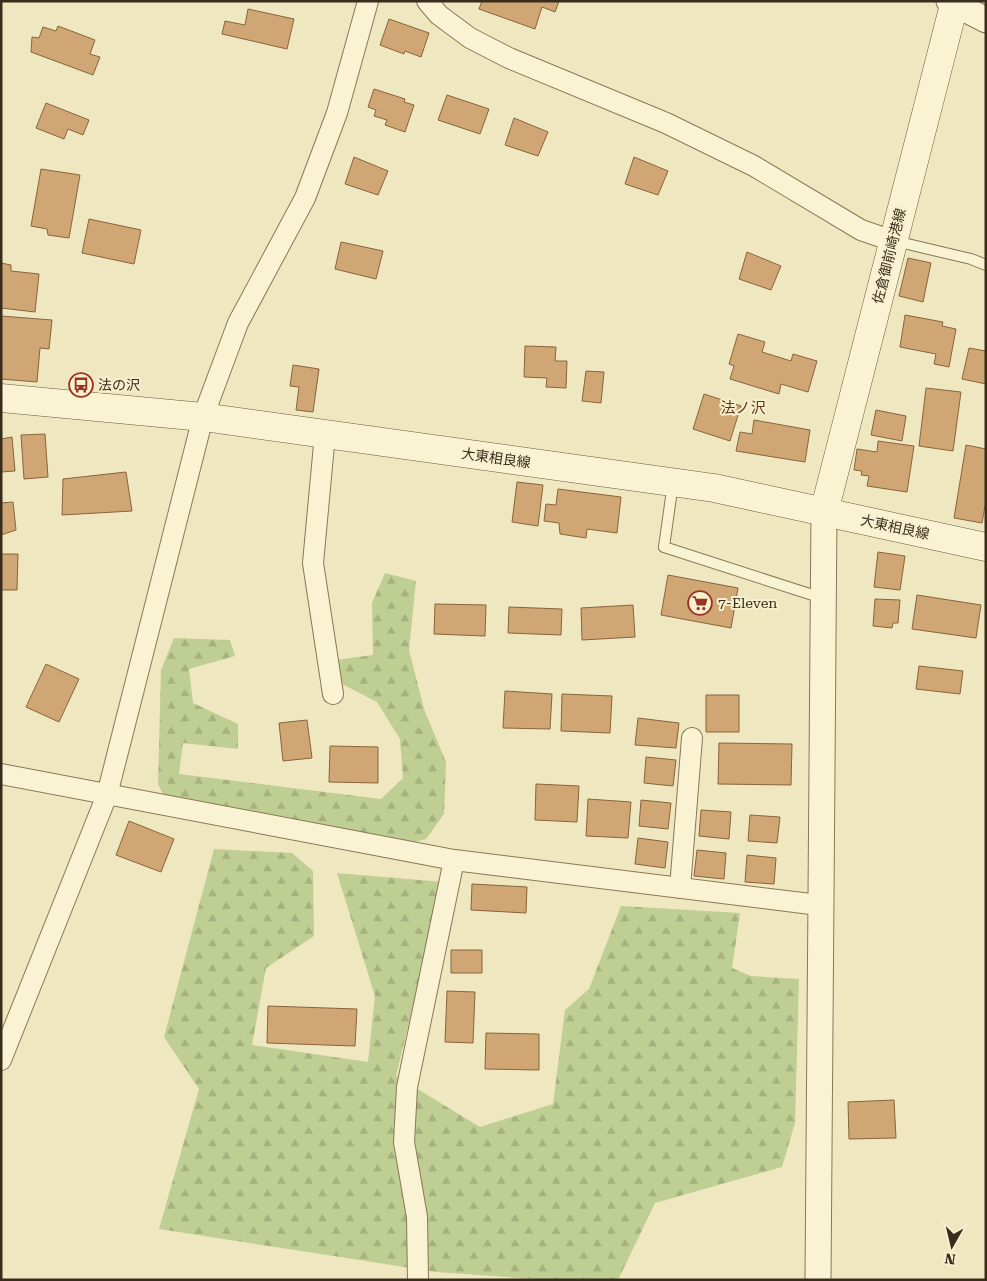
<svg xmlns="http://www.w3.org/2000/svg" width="987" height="1281" font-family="'Roboto Serif','Noto Sans JP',serif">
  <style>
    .forest { fill: url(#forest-firs) }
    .building { fill: #cfa674; stroke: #89643c }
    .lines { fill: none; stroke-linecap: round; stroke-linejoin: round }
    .service-casing { stroke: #897857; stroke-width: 12 }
    .minor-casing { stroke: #897857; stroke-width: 22 }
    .tertiary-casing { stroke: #897857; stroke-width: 27 }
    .secondary-casing { stroke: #6a593a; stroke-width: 29 }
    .service { stroke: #faf3d3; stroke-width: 10 }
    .minor { stroke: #faf3d3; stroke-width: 20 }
    .tertiary { stroke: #faf3d3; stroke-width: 25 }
    .secondary { stroke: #faf3d3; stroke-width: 28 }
    .labels { text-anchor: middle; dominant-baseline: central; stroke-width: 4; stroke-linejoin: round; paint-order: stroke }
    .street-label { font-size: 14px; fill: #382d1c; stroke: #f7f0cf }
    .poi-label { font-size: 14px; fill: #382d1c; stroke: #f7f0cf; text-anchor: start }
    .neighbourhood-label { font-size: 15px; fill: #66341a; stroke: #f7f0cf }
  </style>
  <defs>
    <pattern id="forest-firs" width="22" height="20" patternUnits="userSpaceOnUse" patternTransform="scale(1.25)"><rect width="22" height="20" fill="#bfce93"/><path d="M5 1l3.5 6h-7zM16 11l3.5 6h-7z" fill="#a5b17e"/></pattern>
  </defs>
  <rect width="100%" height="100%" fill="#efe7bf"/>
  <!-- forest -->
  <path class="forest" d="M385,573L416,581L409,650L424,709L446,762L444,814L426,839L391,848L169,807L158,784L161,670L174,638L230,640L235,656L189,669L193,703L238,724V749L183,743L179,774L381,799L403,778L400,739L377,702L342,684L328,661L373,655L372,603Z
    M214,849L292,853L313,871L314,936L266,968L252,1045L368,1062L375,996L337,873L443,882L396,1076L480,1127L553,1104L565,1010L589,989L621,906L740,913L732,968L751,976L799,979L795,1123L782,1167L655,1203L618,1280H547L437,1272L159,1229L199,1089L164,1037Z"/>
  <!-- building -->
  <path class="building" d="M482,1H559L555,12L542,7L535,29L479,9Z
    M248,9L294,19L287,49L222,34L225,21L245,25Z
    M389,19L429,33L421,57L405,51L404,54L380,45Z
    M58,26L95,40L90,54L100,57L93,75L31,52L32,37L39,38L43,27L56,31Z
    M374,89L405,99L404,102L414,105L405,132L385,125L387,120L374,116L376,110L368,107Z
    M447,95L489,109L480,134L438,120Z
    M46,103L89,120L83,135L68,129L64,139L36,128Z
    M514,118L548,132L538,156L505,145Z
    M354,157L388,171L378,195L345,184Z
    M634,157L668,171L658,195L625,184Z
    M41,169L80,175L69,238L48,235L47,229L31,226Z
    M89,219L141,230L134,264L82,253Z
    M341,242L383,251L376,279L335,269Z
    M747,252L781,266L771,290L739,279Z
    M908,258L931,263L923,302L899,296Z
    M1,263L11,265V271L39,274L35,312L1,308Z
    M905,315L943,322L942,326L956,329L949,367L934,364L936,354L900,347Z
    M1,316L52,320L49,349L40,348L37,382L1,379Z
    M738,334L765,342L762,352L791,361L793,354L817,361L808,392L781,384L779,394L730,379L734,366L729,364Z
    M525,346L556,347L555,361H567L566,388L546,387L547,378L524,377Z
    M969,348L986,351V384L962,379Z
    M293,365L319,369L313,412L296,410L299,387L290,386Z
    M586,371L604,372L601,403L582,401Z
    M926,388L961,392L953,451L919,446Z
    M704,394L741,406L730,441L693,429Z
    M876,410L906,416L902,441L871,435Z
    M754,420L810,430L805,462L736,451L740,432L752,434Z
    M45,434L48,477L24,479L21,435Z
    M12,437L15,471L1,472V439Z
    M878,441L914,446L907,492L867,486L869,476L861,475L862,471L854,470L857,449L877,452Z
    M966,445L986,449V500L982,523L954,518Z
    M126,472L132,511L62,515L63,479Z
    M517,482L543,485L538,526L512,522Z
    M558,489L621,497L617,533L587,529L586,538L560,534L559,523L544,521L546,504L556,505Z
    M13,502L16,530L1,535V503Z
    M878,552L905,556L900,590L874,587Z
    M1,554H18L17,590H1Z
    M668,575L738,588L731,628L661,615Z
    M917,595L981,605L976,638L912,629Z
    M875,599L900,600L898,623H893L892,628L873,626Z
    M435,604L486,605L485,636L434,634Z
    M633,605L635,637L582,640L581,608Z
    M509,607L562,609L561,635L508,633Z
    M46,664L79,679L59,722L26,707Z
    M919,666L963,671L960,694L916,689Z
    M505,691L552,694L550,729L503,728Z
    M562,694L612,696L610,733L561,731Z
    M706,695H739V732H706Z
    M638,718L679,723L676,748L635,745Z
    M307,720L312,758L283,761L279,723Z
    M719,743L792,744L791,785L718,784Z
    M330,746L378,747V783L329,782Z
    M646,757L676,760L673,786L644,783Z
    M536,784L579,786L577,822L535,820Z
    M588,799L631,802L628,838L586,836Z
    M641,800L671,803L668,829L639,826Z
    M701,810L731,812L729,839L699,836Z
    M750,815L780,817L777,843L748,841Z
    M129,821L174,839L161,872L116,855Z
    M638,838L668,842L665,868L635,864Z
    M697,850L726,853L724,879L694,876Z
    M747,855L776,858L774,884L745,882Z
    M472,884L527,887L526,913L471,910Z
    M451,950H482V973H451Z
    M447,991L475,992L473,1043L445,1042Z
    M268,1006L357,1009L355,1046L267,1043Z
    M486,1033L539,1034V1070L485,1069Z
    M894,1100L896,1138L849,1139L848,1102Z"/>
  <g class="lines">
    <!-- service casing -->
    <g class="service-casing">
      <path id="service" d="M895,241L971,259L986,265
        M673,483L664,547L822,598"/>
    </g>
    <!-- minor casing -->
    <g class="minor-casing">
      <path id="minor" d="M427,1L439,15L470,38L509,58L666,123L754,166L861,230L893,241
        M325,434L313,563L333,694
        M1,774L454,860L819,905
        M680,888L692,738
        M1,1060L107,795L203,417L238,323L305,198L337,113L368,1
        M418,1280L417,1217L404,1142L407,1087L454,860"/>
    </g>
    <!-- tertiary casing -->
    <g class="tertiary-casing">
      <path id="tertiary" d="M949,1L986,20
        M818,1280L824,512"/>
    </g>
    <!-- secondary casing -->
    <g class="secondary-casing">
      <path id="secondary" d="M1,398L203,417L714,488L986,547
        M824,512L955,1"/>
    </g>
    <!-- service -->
    <use href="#service" class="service"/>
    <!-- minor -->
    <use href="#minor" class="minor"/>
    <!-- tertiary -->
    <use href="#tertiary" class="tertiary"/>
    <!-- secondary -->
    <use href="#secondary" class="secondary"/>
  </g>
  <!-- icons -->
  <defs>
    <g id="bus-ring" transform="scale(1.25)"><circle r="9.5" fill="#f7f0cf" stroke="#9a3325" stroke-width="1.5"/><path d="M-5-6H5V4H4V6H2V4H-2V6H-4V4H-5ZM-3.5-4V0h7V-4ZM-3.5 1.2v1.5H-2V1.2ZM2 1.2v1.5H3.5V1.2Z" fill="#9a3325"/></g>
    <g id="supermarket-ring" transform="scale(1.25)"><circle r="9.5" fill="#f7f0cf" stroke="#9a3325" stroke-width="1.5"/><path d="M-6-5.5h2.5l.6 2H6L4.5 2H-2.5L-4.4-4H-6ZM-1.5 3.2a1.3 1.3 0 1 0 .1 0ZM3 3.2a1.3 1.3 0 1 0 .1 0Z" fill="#9a3325"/></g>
  </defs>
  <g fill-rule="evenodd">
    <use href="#bus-ring" x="81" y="385"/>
    <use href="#supermarket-ring" x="700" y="603"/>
  </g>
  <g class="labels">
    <!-- street labels -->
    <g class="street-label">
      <text transform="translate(889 256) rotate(-76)">佐倉御前崎港線</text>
      <text transform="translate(496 458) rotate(8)">大東相良線</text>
      <text transform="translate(895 527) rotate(12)">大東相良線</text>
    </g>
    <!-- poi labels -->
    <g class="poi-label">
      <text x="98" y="385">法の沢</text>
      <text x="718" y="603">7-Eleven</text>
    </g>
    <!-- neighbourhood labels -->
    <g class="neighbourhood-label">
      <text x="743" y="408">法ノ沢</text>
    </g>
  </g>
  <!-- border -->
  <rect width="987" height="1281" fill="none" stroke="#382d1c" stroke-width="5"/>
  <!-- north arrow -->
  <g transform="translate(952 1246) rotate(188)" stroke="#f7f0cf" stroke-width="4" paint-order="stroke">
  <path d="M0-4L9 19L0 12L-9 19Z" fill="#382d1c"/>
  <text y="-8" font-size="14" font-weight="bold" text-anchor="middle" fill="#382d1c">N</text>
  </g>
</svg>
